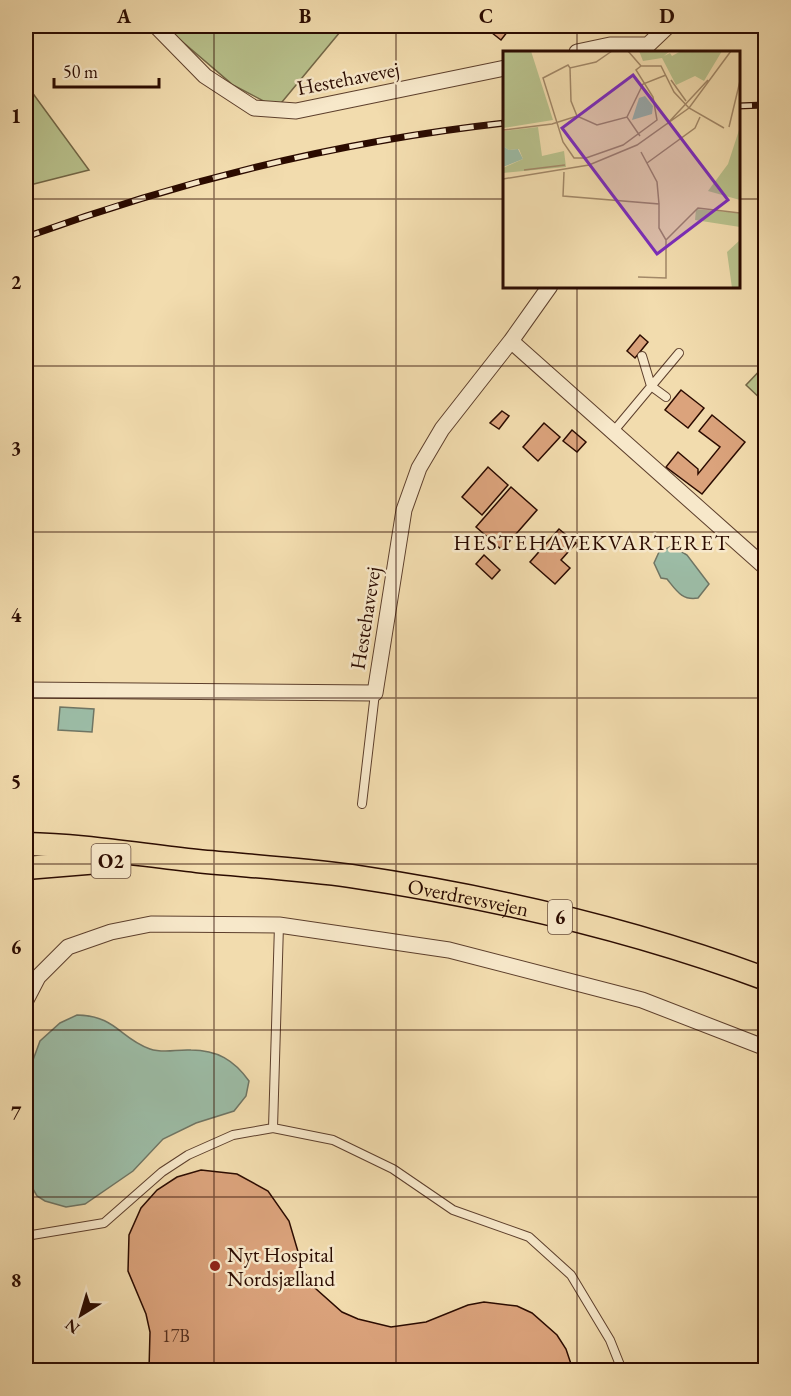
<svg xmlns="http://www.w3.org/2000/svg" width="791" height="1396" font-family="'EB Garamond',serif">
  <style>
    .green { fill: #b8c18c; stroke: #726646; stroke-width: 1.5 }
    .water { fill: #9cbca6; stroke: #6f7564; stroke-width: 1.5 }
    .building { fill: #dba37c; stroke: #2b0b00; stroke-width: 1.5 }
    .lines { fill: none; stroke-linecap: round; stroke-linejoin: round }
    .service-casing { stroke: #5d3f2c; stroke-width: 10 }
    .minor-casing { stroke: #5d3f2c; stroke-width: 17 }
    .primary-casing { stroke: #2b0b00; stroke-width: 25 }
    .service { stroke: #f7e8ca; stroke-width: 8 }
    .minor { stroke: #f7e8ca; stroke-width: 15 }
    .primary { stroke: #f2dcae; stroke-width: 22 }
    .rail-casing { stroke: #2b0b00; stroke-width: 7 }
    .rail { stroke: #f7e8ca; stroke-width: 4.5; stroke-dasharray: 14; stroke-linecap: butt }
    .grid { fill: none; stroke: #2b0b00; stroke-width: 1.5; stroke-opacity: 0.55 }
    .poi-dot { fill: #8f2418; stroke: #f7e8ca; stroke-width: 2 }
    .labels { text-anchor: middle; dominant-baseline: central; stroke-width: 5; stroke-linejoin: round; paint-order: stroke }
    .number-label { font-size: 18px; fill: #57311f }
    .shield { fill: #f7e8ca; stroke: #684d3d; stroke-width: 1.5 }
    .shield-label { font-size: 20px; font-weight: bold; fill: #2b0b00 }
    .street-label { font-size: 21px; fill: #2b0b00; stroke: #f7e8ca }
    .poi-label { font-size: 21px; fill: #2b0b00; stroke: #f7e8ca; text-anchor: start }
    .neighbourhood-label { font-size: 22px; letter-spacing: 1.5px; fill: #2b0b00; stroke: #f7e8ca }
    .inset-road { fill: none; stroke: #a28868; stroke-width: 1.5 }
    .view { fill: #7b2cbf; fill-opacity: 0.15; stroke: #7b2cbf; stroke-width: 3 }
    .inset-edge { fill: none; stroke: #2b0b00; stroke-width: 3 }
    .neatline { fill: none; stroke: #2b0b00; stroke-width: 2 }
    .grid-label { font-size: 20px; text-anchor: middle; font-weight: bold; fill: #2b0b00 }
  </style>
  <rect width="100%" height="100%" fill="#f2dcae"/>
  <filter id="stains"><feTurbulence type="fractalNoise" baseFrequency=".00333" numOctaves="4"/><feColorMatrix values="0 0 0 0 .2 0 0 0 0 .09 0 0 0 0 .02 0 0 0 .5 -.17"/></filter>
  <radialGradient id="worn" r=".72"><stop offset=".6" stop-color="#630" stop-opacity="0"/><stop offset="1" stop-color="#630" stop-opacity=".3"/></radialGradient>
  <!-- green -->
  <path class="green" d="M164,26H334L340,32L277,108L233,85Z
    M26,84L89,170L26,186Z
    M765,365V403L746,385Z"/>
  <!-- water -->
  <path class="water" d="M672,546L687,555L709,584L698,598C682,601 676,590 667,579L661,578L654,563L659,552Z
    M60,707L94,709L92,732L58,730Z
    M77,1015C117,1016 119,1038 150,1049C165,1054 176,1049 191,1050C217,1050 234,1060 249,1081L246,1096L234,1111L196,1123L163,1139L133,1171L85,1204L66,1207L45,1201L37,1196L26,1177V1079L40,1041L60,1023Z"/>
  <!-- building -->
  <path class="building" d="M490,26H504L508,31L501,40L487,29Z
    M640,335L648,342L635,358L627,351Z
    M681,390L704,408L688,428L665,410Z
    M502,411L509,416L499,429L490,423Z
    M712,415L745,442L702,494L666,467L678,452L698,469V474L720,447L699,431Z
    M544,423L560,437L538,461L523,447Z
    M572,430L586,442L577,452L563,441Z
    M488,467L508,485L482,515L462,497Z
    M511,487L537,510L502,550L476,527Z
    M559,529L576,543L561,560L570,568L555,584L530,562Z
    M484,555L500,570L492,579L476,564Z
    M201,1170L237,1174L268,1191L289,1221L304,1272L315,1288L342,1312L358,1319L391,1327L426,1322L468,1305L484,1302L517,1306L532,1313L557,1335L566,1349L573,1370H149L150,1332L146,1314L128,1271L129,1235L141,1208L157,1190L177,1177Z"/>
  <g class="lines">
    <!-- service casing -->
    <g class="service-casing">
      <path id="service" d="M642,356L651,386L666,397
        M613,432L679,353
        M362,804L375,693
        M279,925L273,1128L333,1140L393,1169L453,1210L529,1237L571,1275L610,1340L622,1370
        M26,1236L104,1223L162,1172L188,1155L233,1135L273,1128"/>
    </g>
    <!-- minor casing -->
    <g class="minor-casing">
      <path id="minor" d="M156,26L205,76L254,108L296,111L505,68
        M577,52L610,45H648L668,26
        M550,286L511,341L766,568
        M26,690L375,693L404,510L419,468L442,429L511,341
        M26,1000L38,977L68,947L111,932L151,924L279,925L449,950L642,1000L766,1048"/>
    </g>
    <!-- primary casing -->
    <g class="primary-casing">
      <g id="primary">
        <path id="s1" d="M26,844C83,845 140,855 197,861C249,866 300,869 351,876C492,897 632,929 766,979"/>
        <path d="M26,868L111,861"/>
      </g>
    </g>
    <!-- service -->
    <use href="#service" class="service"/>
    <!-- minor -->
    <use href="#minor" class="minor"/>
    <!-- primary -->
    <use href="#primary" class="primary"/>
    <!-- rail casing -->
    <g class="rail-casing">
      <path id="rail" d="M738,106L766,105
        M26,237C180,181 341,141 505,123"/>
    </g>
    <!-- rail -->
    <use href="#rail" class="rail"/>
  </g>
  <!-- grid -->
  <path class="grid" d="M214,26V1370M396,26V1370M577,26V52M26,199H505M738,199H766M577,286V1370M26,366H766M26,532H766M26,698H766M26,864H766M26,1030H766M26,1197H766"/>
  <!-- markers -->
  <circle class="poi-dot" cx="215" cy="1266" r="6"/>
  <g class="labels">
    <!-- number labels -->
    <g class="number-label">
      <text x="176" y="1335">17B</text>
    </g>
    <!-- shield labels -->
    <g class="shield">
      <rect x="91.5" y="844" width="39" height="34" rx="4.5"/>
      <rect x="548" y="900" width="24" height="34" rx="4.5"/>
    </g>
    <g class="shield-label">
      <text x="111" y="861">O2</text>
      <text x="560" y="917">6</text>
    </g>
    <!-- street labels -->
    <g class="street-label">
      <text transform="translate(348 78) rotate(-11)">Hestehavevej</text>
      <text transform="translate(365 618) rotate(-81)">Hestehavevej</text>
      <text stroke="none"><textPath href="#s1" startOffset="446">Overdrevsvejen</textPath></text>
    </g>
    <!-- poi labels -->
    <g class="poi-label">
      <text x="227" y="1254">Nyt Hospital<tspan x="227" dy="24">Nordsjælland</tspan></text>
    </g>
    <!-- neighbourhood labels -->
    <g class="neighbourhood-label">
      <text x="592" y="542">HESTEHAVEKVARTERET</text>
    </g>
  </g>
  <!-- overview -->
  <g transform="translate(503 51)">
    <rect width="237" height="237" fill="#f2dcae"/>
    <path d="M0,0H28L50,69L0,77ZM136,0H167L161,5L167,2L169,5L178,0H219L201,30L192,25L173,34L159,7L140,10ZM35,76L39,105L61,100L63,116L0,122V117L20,108L16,98L6,99L0,95V80ZM237,76V149L205,140L225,113ZM193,158L237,162V176L192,169ZM237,189V237H229L224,201Z" fill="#b8c18c"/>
    <path d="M142,45L150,55L149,63L129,69L136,47ZM0,95L6,99L15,98L20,108L0,116Z" fill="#9cbca6"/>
    <path class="inset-road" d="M109,0L93,11L67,17L65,14L40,27L60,91L71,107H83L120,94L154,69L150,46L133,19L138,15L125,0M138,15H158L171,41L186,57L221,77M67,17L68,50L74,65M168,29L183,50M124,66L140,33L163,24M164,73L205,29M226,76L237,30M0,79L49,73L74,65L94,74L124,66L137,85M138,101L154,131L156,153M144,112L192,77L197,66M21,119L62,114M61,121L60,145L156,153V177L163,189V227L135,226M0,128L86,114L134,94L186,57L228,0M163,189L195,157L237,162"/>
    <path class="view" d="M130,24L225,149L154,203L59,77Z"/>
    <rect width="237" height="237" class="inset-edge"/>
  </g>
  <!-- margin -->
  <rect width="791" height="1396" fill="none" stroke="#f2dcae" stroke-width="66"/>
  <!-- north arrow -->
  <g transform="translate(81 1315) rotate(217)" stroke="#f7e8ca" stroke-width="4.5" paint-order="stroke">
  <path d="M0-4.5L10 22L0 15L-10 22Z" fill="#2b0b00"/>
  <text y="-9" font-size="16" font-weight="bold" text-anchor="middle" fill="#2b0b00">N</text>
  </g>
  <!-- scale -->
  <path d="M54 78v9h105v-9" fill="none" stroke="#2b0b00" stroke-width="3"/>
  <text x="63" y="78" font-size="18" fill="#2b0b00" stroke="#f7e8ca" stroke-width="4.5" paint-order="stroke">50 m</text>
  <rect x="33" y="33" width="725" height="1330" class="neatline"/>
  <g class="grid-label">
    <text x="124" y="23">A</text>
    <text x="305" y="23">B</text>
    <text x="486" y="23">C</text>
    <text x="667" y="23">D</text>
    <text x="16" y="123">1</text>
    <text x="16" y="289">2</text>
    <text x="16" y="455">3</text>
    <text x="16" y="622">4</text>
    <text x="16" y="788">5</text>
    <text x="16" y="954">6</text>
    <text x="16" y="1120">7</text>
    <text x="16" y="1287">8</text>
  </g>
  <rect width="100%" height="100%" filter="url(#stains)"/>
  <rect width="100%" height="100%" fill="url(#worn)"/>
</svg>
